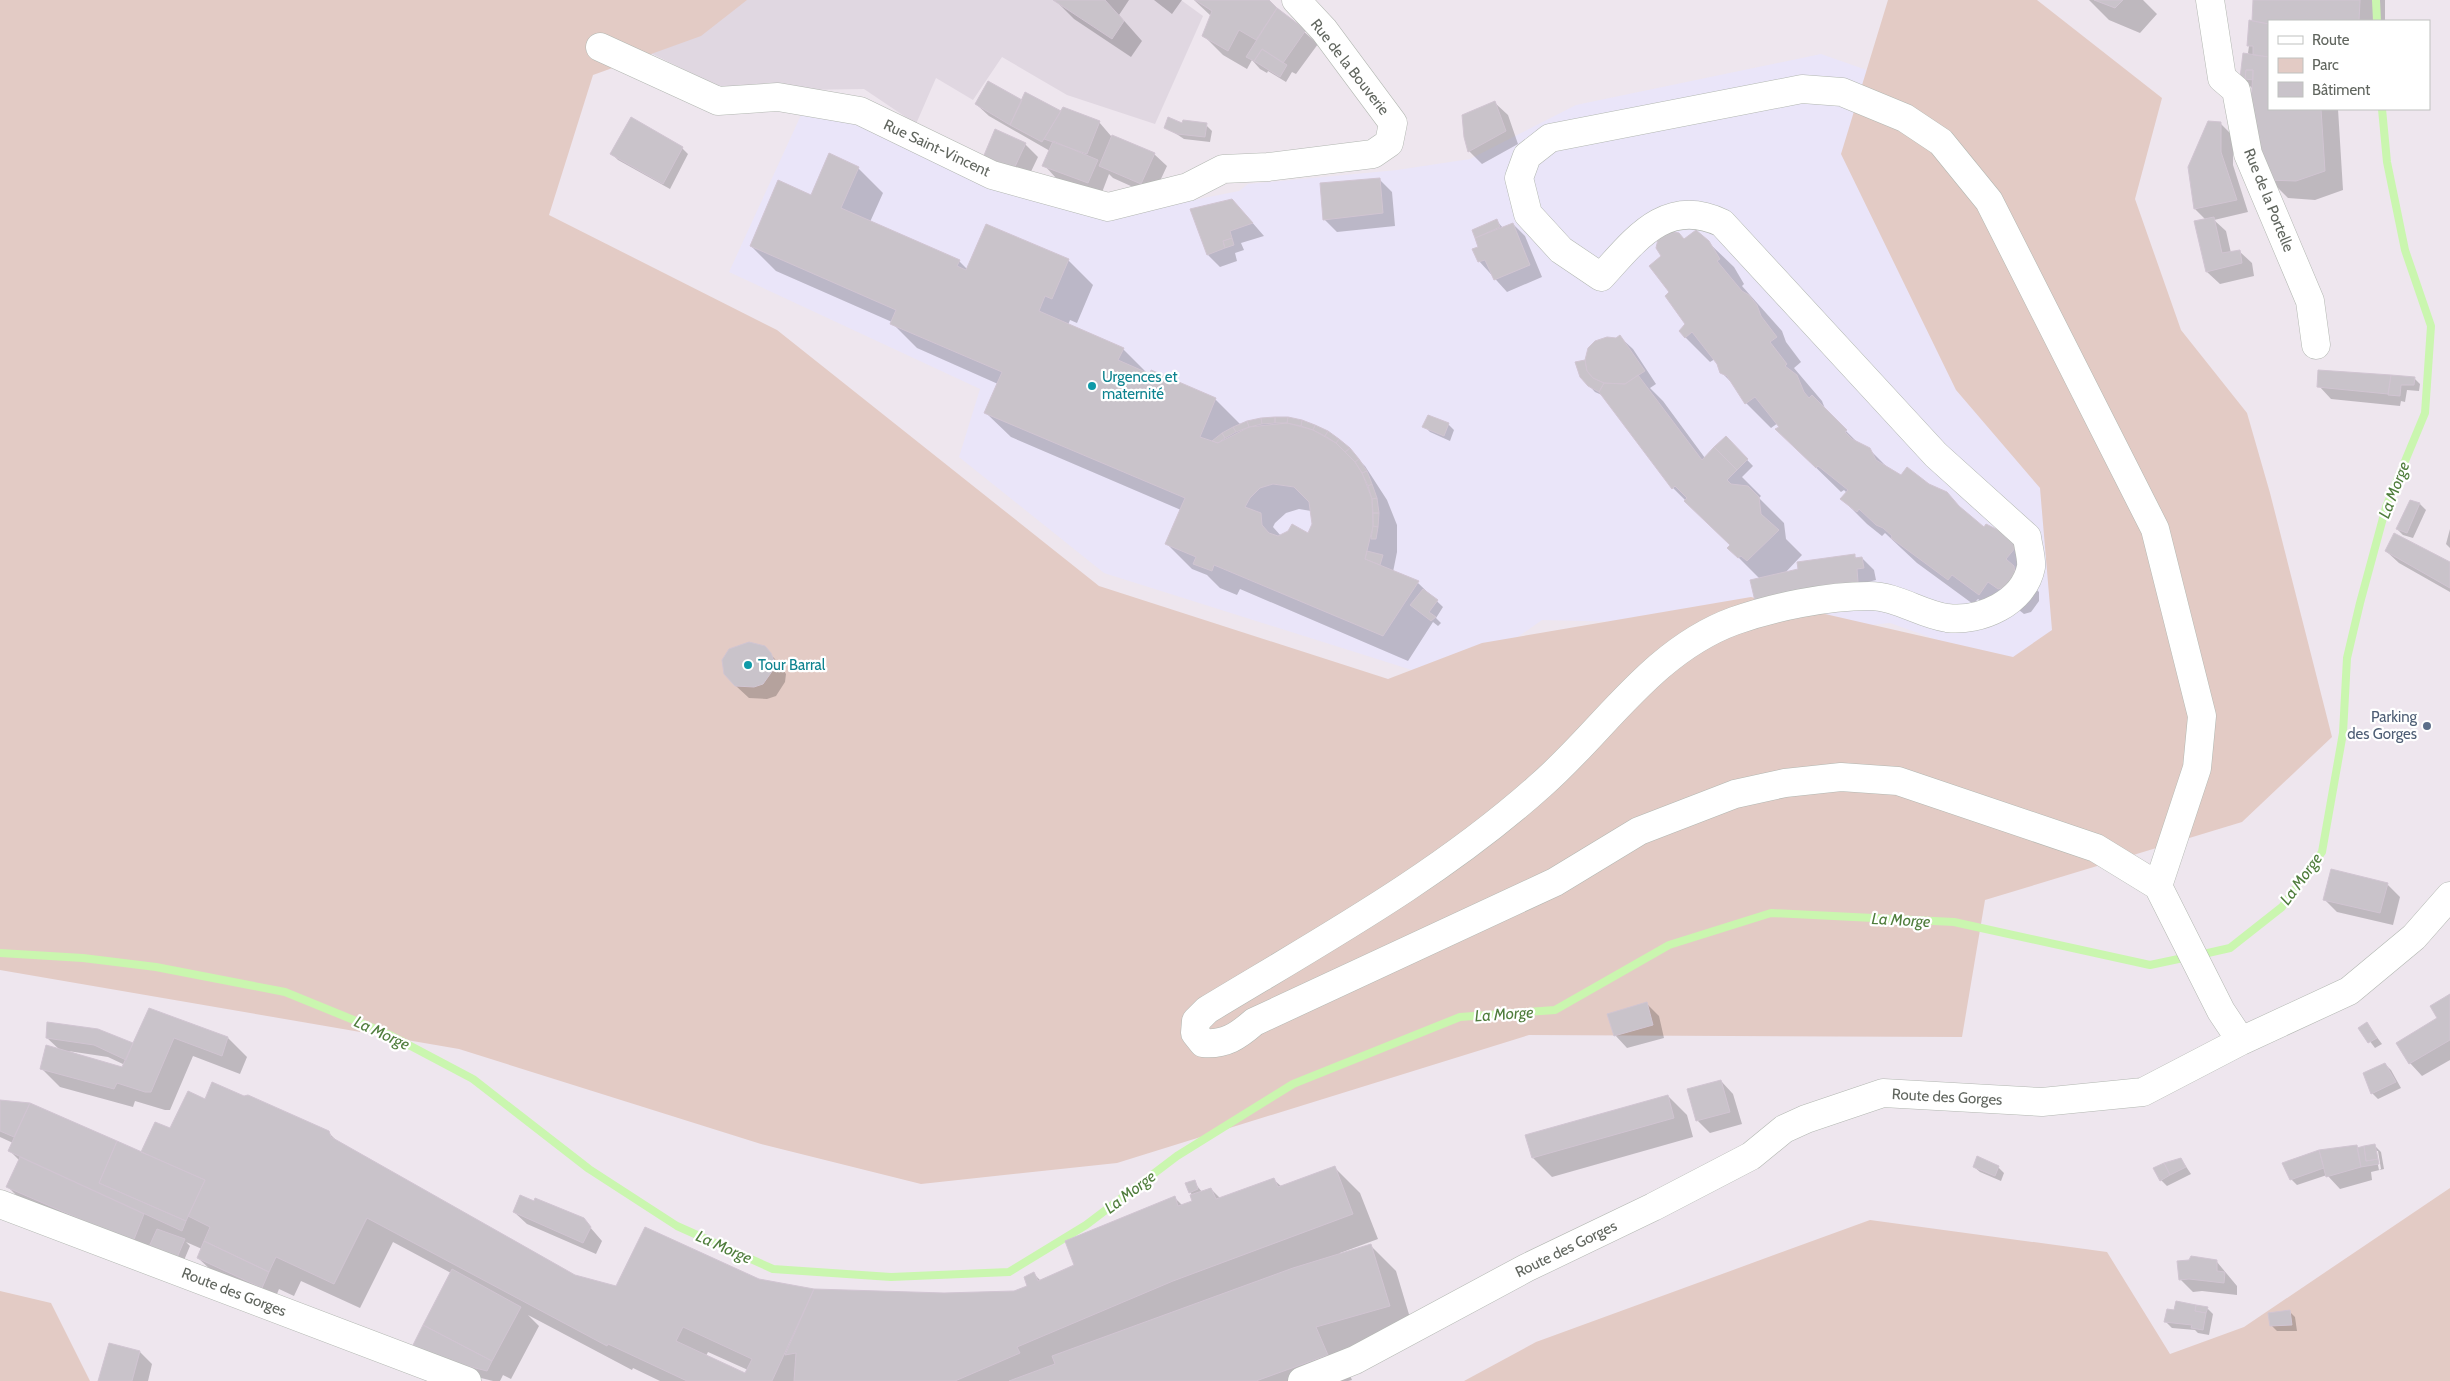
<svg xmlns="http://www.w3.org/2000/svg" width="2450" height="1381" font-family="Cabin,sans-serif">
  <style>
    .education { fill: #e0d7e1 }
    .medical { fill: #eae5f9 }
    .green { fill: #e3cbc5 }
    .shadow { fill: #0003; fill-rule: evenodd }
    .lines { fill: none; stroke-linecap: round; stroke-linejoin: round }
    .stream { stroke: #caf6af; stroke-width: 8 }
    .building { fill: #c9c3ca; stroke: #d1c5d2; fill-rule: evenodd }
    .minor-casing { stroke: #b2b7b1; stroke-width: 29 }
    .minor { stroke: #fff; stroke-width: 28 }
    .culture-dot { fill: #0f9aa8; stroke: #fff; stroke-width: 2 }
    .service-dot { fill: #5c6f8a; stroke: #fff; stroke-width: 2 }
    .labels { text-anchor: middle; dominant-baseline: central; stroke-width: 4.5; stroke-linejoin: round; paint-order: stroke }
    .street-label { font-size: 15px; fill: #60655e; stroke: #fff }
    .culture-label { font-size: 15px; fill: #0d838f; stroke: #fff; text-anchor: start }
    .service-label { font-size: 15px; fill: #4e5e75; stroke: #fff; text-anchor: end }
    .water-label { font-size: 16px; font-style: italic; fill: #4f7d3c; stroke: #fff }
  </style>
  <rect width="100%" height="100%" fill="#eee6ee"/>
  <!-- education -->
  <path class="education" d="M588,0H1181L1203,16L1155,124L1067,95L1002,57L973,100L936,78L916,124L864,89L728,91L636,46Z"/>
  <!-- medical -->
  <path class="medical" d="M1821,54L1898,81L1967,141L2076,643L2011,666L1890,623L1762,636L1666,623L1542,620L1453,683L1104,573L959,457L980,389L729,272L801,115L866,126L1128,213L1239,191L1248,184L1397,170L1470,159L1576,105Z"/>
  <!-- green -->
  <path class="green" d="M0,0H747L701,36L593,75L549,215L777,330L1099,586L1388,679L1482,643L1751,597L2013,657L2052,630L2040,488L1956,390L1841,154L1888,0H2037L2162,98L2135,199L2181,330L2247,413L2270,493L2332,737L2242,822L1985,900L1962,1037L1529,1035L1117,1163L921,1184L761,1144L459,1049L0,970Z
    M2450,1188V1381H1464L1536,1342L1870,1220L2107,1252L2170,1354L2244,1327Z
    M0,1291L51,1303L90,1381H0Z"/>
  <!-- shadow -->
  <path class="shadow" d="M1055,0H1129L1119,15L1142,41L1131,57L1074,19Z
    M1154,0H1182L1172,14Z
    M1194,0H1268L1318,44L1296,74L1292,72L1286,82L1268,71L1267,73L1260,69L1252,60L1247,69L1223,55L1204,36L1211,16Z
    M2089,0H2143L2157,14L2140,33L2109,20Z
    M2255,0H2385V21H2269V109H2338L2343,190L2315,200L2288,198L2269,179L2245,107L2252,106L2253,89L2241,77L2251,56L2248,53L2249,46Z
    M1022,101L1099,122L1111,136L1154,154L1167,166L1153,196L1113,178L1109,174L1101,195L1056,178L1044,165L1050,151L989,116L976,104Z
    M1495,103L1508,115L1518,144L1482,164L1469,151L1465,137Z
    M631,119L682,148L688,154L670,189L618,160L612,154Z
    M2220,123L2233,136V165L2248,212L2214,220L2226,231L2231,253L2239,251L2252,263L2254,276L2220,284L2207,272L2195,222L2206,220L2195,209Z
    M1183,124L1206,125L1212,131L1210,142L1184,139L1166,127Z
    M1025,144L1038,157L1026,182L996,172Z
    M858,168L883,193L870,222L959,261L967,269L1068,260L1093,285L1077,323L1070,320L1068,325L1123,349L1148,374L1215,399L1240,424L1239,426L1248,422L1302,421L1338,440L1365,466L1387,500L1397,525V552L1393,572L1418,583L1443,607L1436,618L1441,623L1438,626L1433,622L1408,661L1240,589L1237,595L1220,588L1207,575L1192,569L1167,544L1181,510L1011,437L986,413L998,384L917,348L892,323V322L776,271L751,246L811,196ZM1299,509L1311,511L1314,524L1309,535L1281,536L1273,527L1275,523L1286,513Z
    M1379,179L1392,192L1395,226L1337,232L1324,219Z
    M1192,210L1244,213L1264,236L1241,243L1244,250L1235,253L1237,261L1220,267L1208,255Z
    M1497,221L1503,228L1513,224L1525,236L1542,277L1507,292L1479,261L1480,248L1473,230Z
    M1685,240L1708,242L1734,267L1744,284L1742,286L1782,331L1786,342L1801,362L1794,368L1822,401L1826,411L1858,443L1869,449L1890,470L1972,519L1984,529L2003,534L2036,566L2030,583L2039,592V601L2031,612L2024,614L2014,606L2004,619L1978,599L1973,604L1917,563L1885,533L1882,536L1867,524L1842,499L1847,493L1844,490L1841,492L1802,454L1778,423L1771,428L1746,403L1734,385L1721,372L1715,359L1710,362L1685,337L1687,325L1671,292Z
    M1620,337L1633,349L1656,384L1650,388L1663,401L1705,458L1726,438L1753,466L1742,477L1761,496L1759,498L1784,523L1786,539L1802,555L1784,574L1854,555L1857,559L1862,558L1874,570L1876,580L1868,582L1870,594L1760,579L1729,548L1731,546L1673,488L1604,396L1595,392L1581,377L1586,361Z
    M2319,371L2414,378L2420,384L2419,391L2407,390L2405,402L2401,401L2400,406L2331,399L2319,386Z
    M1448,424L1454,430L1450,441L1430,432L1424,426Z
    M2410,501L2420,504L2426,510L2413,538L2403,535L2397,529Z
    M2450,529V548L2446,544Z
    M2386,551L2450,564V592L2399,563Z
    M764,648L777,661L786,674L785,682L776,696L767,699L749,698L736,686Z
    M2387,884L2400,897L2393,925L2337,912L2325,900Z
    M2450,996V1060L2422,1076L2410,1063Z
    M1646,1003L1659,1016L1664,1038L1627,1048L1615,1035Z
    M150,1010L228,1038L247,1057L240,1074L193,1056L170,1110H165L135,1101L133,1107L60,1087L41,1068L61,1051L47,1038L134,1045ZM68,1051L108,1057L125,1065L123,1069Z
    M2367,1024L2382,1044L2375,1048L2360,1028Z
    M2385,1064L2391,1070L2401,1088L2378,1099L2372,1093Z
    M1721,1081L1733,1094L1742,1124L1710,1133L1697,1120Z
    M1668,1096L1687,1115L1693,1137L1552,1177L1533,1158Z
    M206,1100L328,1132L340,1144L575,1277L617,1288L759,1280L814,1290L944,1294L1014,1292L1028,1286L1034,1274L1041,1281L1076,1266L1174,1197L1183,1206L1193,1202V1196L1190,1192L1194,1182L1202,1192L1211,1189L1221,1199L1273,1179L1282,1187L1335,1168L1360,1193L1378,1239L1340,1253L1341,1255L1371,1246L1396,1271L1414,1331L1340,1352L1352,1380L1348,1381H660L633,1368L632,1370L528,1315L539,1326L511,1379L503,1375L500,1381H493L461,1373L427,1357L414,1344L451,1273L393,1242L360,1308L301,1281L294,1296L279,1289L275,1299L211,1270L198,1258L202,1249L186,1242L190,1246L182,1265L27,1206L8,1187L20,1161L10,1151L13,1143L0,1137V1101L30,1105L147,1156L170,1130ZM708,1352L748,1370L746,1375L706,1356Z
    M2356,1146L2359,1149L2375,1146L2381,1152L2384,1169L2371,1172L2372,1180L2340,1189L2327,1175L2297,1185L2291,1179ZM2375,1151H2378L2381,1169L2379,1170Z
    M2181,1159L2191,1174L2167,1186L2161,1180Z
    M1974,1167H1998L2004,1173L2001,1181L1980,1172Z
    M514,1212L583,1219L602,1241L596,1254L527,1224Z
    M2217,1262L2237,1286V1295L2202,1291L2193,1292L2181,1280Z
    M2207,1308L2213,1314L2209,1335L2198,1333L2195,1330L2172,1328L2166,1322L2175,1312Z
    M2289,1311L2295,1317L2297,1331H2277L2271,1325Z
    M140,1352L152,1364L148,1381H100Z"/>
  <g class="lines">
    <!-- stream -->
    <path class="stream" d="M2376,0L2377,21
      M0,953L83,958L156,967L285,992L388,1034L473,1079L589,1169L677,1226L773,1269L891,1277L1009,1272L1086,1225L1177,1156L1293,1084L1460,1017L1555,1010L1669,945L1771,913L1954,922L2150,965L2188,957
      M2199,955L2230,948L2282,907L2322,852L2343,733L2347,658L2360,603L2386,507L2425,413L2431,326L2405,250L2387,162L2382,109"/>
  </g>
  <!-- building -->
  <path class="building" d="M1053,0H1105L1124,21L1112,39Z
    M1195,0H1269L1277,8L1256,40L1239,30L1228,51L1202,36L1212,11Z
    M2094,0H2123L2115,8Z
    M2253,0H2360L2359,21H2269V24L2252,21Z
    M1277,8L1306,30L1283,63L1262,49L1254,61L1246,57Z
    M2249,20L2269,24V57L2253,55V46H2247Z
    M1262,49L1287,65L1280,77L1254,61Z
    M2243,53L2269,57V109H2321L2325,171L2296,181L2267,180L2250,126L2257,124L2251,105L2253,70H2246L2245,79L2240,78Z
    M2246,70H2253V80L2245,79Z
    M988,81L1022,100L1010,125L975,104Z
    M1025,92L1061,111L1042,142L1010,125Z
    M1495,101L1506,131L1468,152L1464,137L1462,115Z
    M1063,107L1100,121L1087,154L1044,139Z
    M631,117L683,147L663,184L610,154Z
    M1168,117L1182,123L1183,120L1207,123L1205,137L1177,134L1164,128Z
    M2208,121L2221,122V152L2237,200L2194,209L2188,167Z
    M995,129L1026,143L1013,171L982,160Z
    M1112,135L1155,153L1141,184L1099,166Z
    M1053,141L1098,160L1088,183L1042,166Z
    M829,153L859,167L841,208L960,260L957,266L966,270L986,224L1069,259L1052,299L1045,296L1039,311L1124,348L1118,360L1150,374L1151,370L1216,398L1200,437L1218,443L1249,427L1287,423L1313,430L1336,443L1355,462L1362,473L1372,499L1373,526L1365,559L1419,581L1383,636L1214,565L1212,571L1193,564L1196,557L1165,544L1185,498L984,413L1002,372L890,324L896,310L750,246L778,180L811,195ZM1273,484L1294,487L1309,502L1312,524L1308,533L1292,524L1288,531L1278,536L1269,533L1262,525L1261,513L1245,507L1250,498L1260,488Z
    M1380,178L1383,213L1323,220L1320,183Z
    M1232,199L1253,223L1230,231L1232,238L1223,241L1225,248L1207,255L1190,209Z
    M2214,217L2222,253L2240,250L2242,263L2206,272L2194,221Z
    M1497,219L1500,227L1475,238L1472,230Z
    M1513,223L1530,265L1494,280L1485,260L1478,262L1472,249L1478,247L1475,238Z
    M1696,230L1709,241L1720,259L1717,261L1742,291L1749,295L1757,305L1761,316L1777,337L1770,342L1787,364L1785,366L1797,375L1804,392L1809,398L1812,395L1847,430L1845,432L1852,439L1870,448L1876,460L1901,475L1907,467L1929,484L1947,492L1959,506L1984,527L1986,524L2004,533L2011,539L2016,547L2006,559L2014,566L2015,575L2006,587L1998,589L1988,582L1979,595L1952,575L1948,580L1891,538L1892,536L1883,528L1876,525L1859,509L1857,512L1840,499L1848,490L1818,466L1816,468L1775,429L1779,427L1755,397L1745,404L1727,376L1720,373L1717,364L1692,332L1685,338L1679,331L1685,324L1665,296L1669,292L1649,266L1661,256L1656,248L1658,239L1669,231L1679,233L1684,239Z
    M1232,238L1234,245L1225,248L1223,241Z
    M1620,335L1645,371L1625,384L1604,383L1593,378L1587,371L1585,360L1588,348L1595,341L1607,337L1616,338Z
    M1585,360L1587,371L1593,378L1604,383L1599,392L1588,386L1580,377L1575,362Z
    M2318,370L2391,375L2388,394L2317,387Z
    M1638,375L1702,460L1714,447L1737,470L1727,480L1731,484L1748,486L1759,497L1761,514L1779,530L1747,561L1741,556L1738,558L1727,548L1730,545L1684,501L1687,498L1675,486L1672,489L1599,392L1604,383L1625,384Z
    M2391,375L2415,377L2414,385H2401L2400,396L2388,395Z
    M1428,415L1449,423L1444,436L1422,427Z
    M1275,417V423L1262,424L1261,418Z
    M1275,417H1288L1287,423H1275Z
    M1288,417L1302,420L1301,426L1287,423Z
    M1261,418L1262,424L1249,427L1247,421Z
    M1302,420L1315,425L1313,430L1301,426Z
    M1247,421L1249,427L1236,432L1233,427Z
    M1315,425L1328,431L1325,436L1313,430Z
    M1233,427L1236,432L1225,438L1222,433Z
    M1328,431L1339,439L1336,443L1325,436Z
    M1222,433L1225,438L1218,443L1212,441Z
    M1726,436L1748,459L1737,470L1714,447Z
    M1339,439L1350,448L1345,452L1336,443Z
    M1350,448L1359,459L1355,462L1345,452Z
    M1359,459L1367,471L1362,473L1355,462Z
    M1367,471L1372,484L1368,486L1362,473Z
    M1372,484L1377,498L1372,499L1368,486Z
    M1377,498L1379,513H1373L1372,499Z
    M2410,500L2420,503L2407,533L2396,529Z
    M1373,513H1379L1378,527L1373,526Z
    M1373,526L1378,527L1376,539H1371Z
    M2394,533L2450,562V588L2385,551Z
    M1367,551L1383,555L1380,565L1365,559Z
    M1855,554V558L1862,557L1864,568L1857,569L1858,582L1794,591L1755,601L1750,580L1798,569L1797,562Z
    M1423,589L1438,600L1429,612L1436,617L1431,621L1410,605Z
    M749,642L765,646L771,653L774,661L773,670L763,684L754,687L735,686L724,674L722,660L729,649Z
    M2331,869L2388,883L2380,913L2323,900Z
    M2450,994V1040L2409,1064L2396,1043L2437,1018L2430,1006Z
    M1647,1002L1653,1025L1614,1036L1607,1014Z
    M149,1008L228,1037L222,1056L174,1038L151,1092H145L117,1083L114,1089L40,1069L46,1045L122,1067Z
    M47,1022L98,1029L133,1043L126,1060L94,1045L46,1038Z
    M2367,1022L2377,1038L2368,1043L2358,1028Z
    M2385,1063L2396,1082L2371,1094L2363,1073Z
    M1721,1080L1730,1112L1696,1121L1687,1089Z
    M212,1082L244,1096L248,1095L329,1131L331,1137L575,1275L616,1286L645,1227L759,1279L814,1289L772,1381H687L608,1344L607,1346L367,1218L334,1284L276,1257L269,1272L204,1241L210,1227L188,1216L205,1180L141,1152L155,1122L170,1128L188,1091L205,1099ZM683,1327L752,1359L745,1373L676,1341Z
    M1668,1095L1674,1118L1532,1158L1525,1135Z
    M0,1100L30,1103L14,1137L0,1131Z
    M30,1103L117,1141L99,1183L186,1221L182,1231L8,1151Z
    M117,1141L205,1180L186,1221L99,1183Z
    M2375,1144L2378,1159L2366,1161L2364,1146Z
    M2357,1145L2361,1167L2326,1177L2319,1150Z
    M2364,1146L2366,1161L2378,1159L2379,1164L2361,1167L2357,1148Z
    M2319,1150L2324,1168L2290,1180L2282,1163Z
    M1977,1156L1999,1166L1995,1176L1973,1167Z
    M20,1157L144,1214L133,1242L6,1187Z
    M2181,1158L2186,1167L2170,1175L2164,1163Z
    M2164,1163L2170,1175L2160,1181L2153,1168Z
    M1335,1166L1353,1214L1173,1281L1017,1347L1020,1353L955,1381H794L796,1353L785,1355L814,1289L944,1293L1014,1291L1027,1286L1024,1277L1034,1272L1038,1281L1074,1265L1065,1241L1175,1196L1178,1206L1192,1201L1190,1195L1211,1188L1216,1199L1274,1178L1278,1187Z
    M1195,1180L1198,1189L1189,1193L1185,1183Z
    M520,1195L534,1201L535,1198L584,1218L591,1227L583,1243L513,1212Z
    M157,1229L185,1239L176,1260L148,1249Z
    M204,1241L269,1272L262,1288L197,1258Z
    M1371,1244L1390,1306L1316,1327L1328,1355L1256,1381H1009L1055,1364L1052,1356L1293,1268Z
    M2191,1256L2217,1260V1271L2225,1272L2224,1283L2189,1279L2179,1280L2177,1261L2189,1260Z
    M452,1269L521,1307L492,1361L423,1325Z
    M2176,1301L2196,1305L2195,1311L2206,1313L2203,1330L2191,1328L2192,1325L2164,1322L2167,1309L2174,1310Z
    M2196,1305L2208,1307L2206,1313L2195,1311Z
    M2290,1310L2292,1325L2270,1326L2268,1313Z
    M423,1325L492,1361L487,1371L448,1361L413,1345Z
    M109,1343L140,1351L132,1381H98Z"/>
  <g class="lines">
    <!-- minor casing -->
    <g class="minor-casing">
      <path id="minor" d="M2210,0L2222,78L2236,90L2248,154L2310,301L2316,345
        M600,47L718,101L778,97L860,111L992,175L1108,207L1188,187L1223,169L1268,167L1373,154L1389,143L1393,123L1324,30L1296,0
        M1802,89L1842,92L1905,118L1941,142L1989,201L2155,529L2202,716L2197,768L2158,886L2096,848L1898,781L1841,777L1785,783L1735,794L1639,831L1555,882L1254,1022C1238,1036 1225,1045 1203,1043L1195,1033L1196,1021L1207,1010C1321,941 1441,875 1541,785C1604,730 1652,651 1734,621C1773,607 1827,596 1869,596C1897,596 1920,614 1947,618C1980,622 2024,603 2031,567C2032,558 2028,546 2027,537L1936,455L1722,223C1666,196 1635,240 1601,277L1561,250L1528,214L1519,178L1527,156L1550,138Z
        M2158,886L2221,1011L2241,1041
        M0,1204L467,1381
        M1302,1381L1355,1360L1526,1268L1653,1207L1751,1156L1784,1129L1806,1119L1883,1093L2042,1102L2143,1092L2241,1041L2349,991L2414,937L2450,896"/>
    </g>
    <!-- minor -->
    <use href="#minor" class="minor"/>
  </g>
  <!-- markers -->
  <g class="culture-dot">
    <circle cx="1092" cy="386" r="5"/>
    <circle cx="748" cy="665" r="5"/>
  </g>
  <circle class="service-dot" cx="2427" cy="726" r="5"/>
  <g class="labels">
    <!-- street labels -->
    <g class="street-label">
      <text transform="translate(1350 67) rotate(52)">Rue de la Bouverie</text>
      <text transform="translate(937 148) rotate(25)">Rue Saint-Vincent</text>
      <text transform="translate(2269 200) rotate(68)">Rue de la Portelle</text>
      <text transform="translate(1947 1097) rotate(3)">Route des Gorges</text>
      <text transform="translate(1566 1249) rotate(-26)">Route des Gorges</text>
      <text transform="translate(234 1292) rotate(21)">Route des Gorges</text>
    </g>
    <!-- culture labels -->
    <g class="culture-label">
      <text x="1102" y="377">Urgences et<tspan x="1102" dy="17">maternité</tspan></text>
      <text x="758" y="665">Tour Barral</text>
    </g>
    <!-- service labels -->
    <g class="service-label">
      <text x="2417" y="717">Parking<tspan x="2417" dy="17">des Gorges</tspan></text>
    </g>
    <!-- water labels -->
    <g class="water-label">
      <text transform="translate(2394 490) rotate(-69)">La Morge</text>
      <text transform="translate(2301 879) rotate(-54)">La Morge</text>
      <text transform="translate(1901 920) rotate(3)">La Morge</text>
      <text transform="translate(1504 1014) rotate(-4)">La Morge</text>
      <text transform="translate(382 1033) rotate(25)">La Morge</text>
      <text transform="translate(1130 1192) rotate(-37)">La Morge</text>
      <text transform="translate(724 1247) rotate(24)">La Morge</text>
    </g>
  </g>
  <!-- legend -->
  <rect x="2268" y="20" width="162" height="90" fill="#ffffff" stroke="#bfc1bf"/>
  <rect x="2278" y="36" width="25" height="8" fill="#ffffff" stroke="#bfc1bf"/>
  <text x="2312" y="45" font-size="15" fill="#60655e">Route</text>
  <rect x="2278" y="58" width="25" height="15" fill="#e3cbc5" stroke="#bfc1bf"/>
  <text x="2312" y="70" font-size="15" fill="#60655e">Parc</text>
  <rect x="2278" y="82" width="25" height="15" fill="#c9c3ca" stroke="#bfc1bf"/>
  <text x="2312" y="95" font-size="15" fill="#60655e">Bâtiment</text>
</svg>
